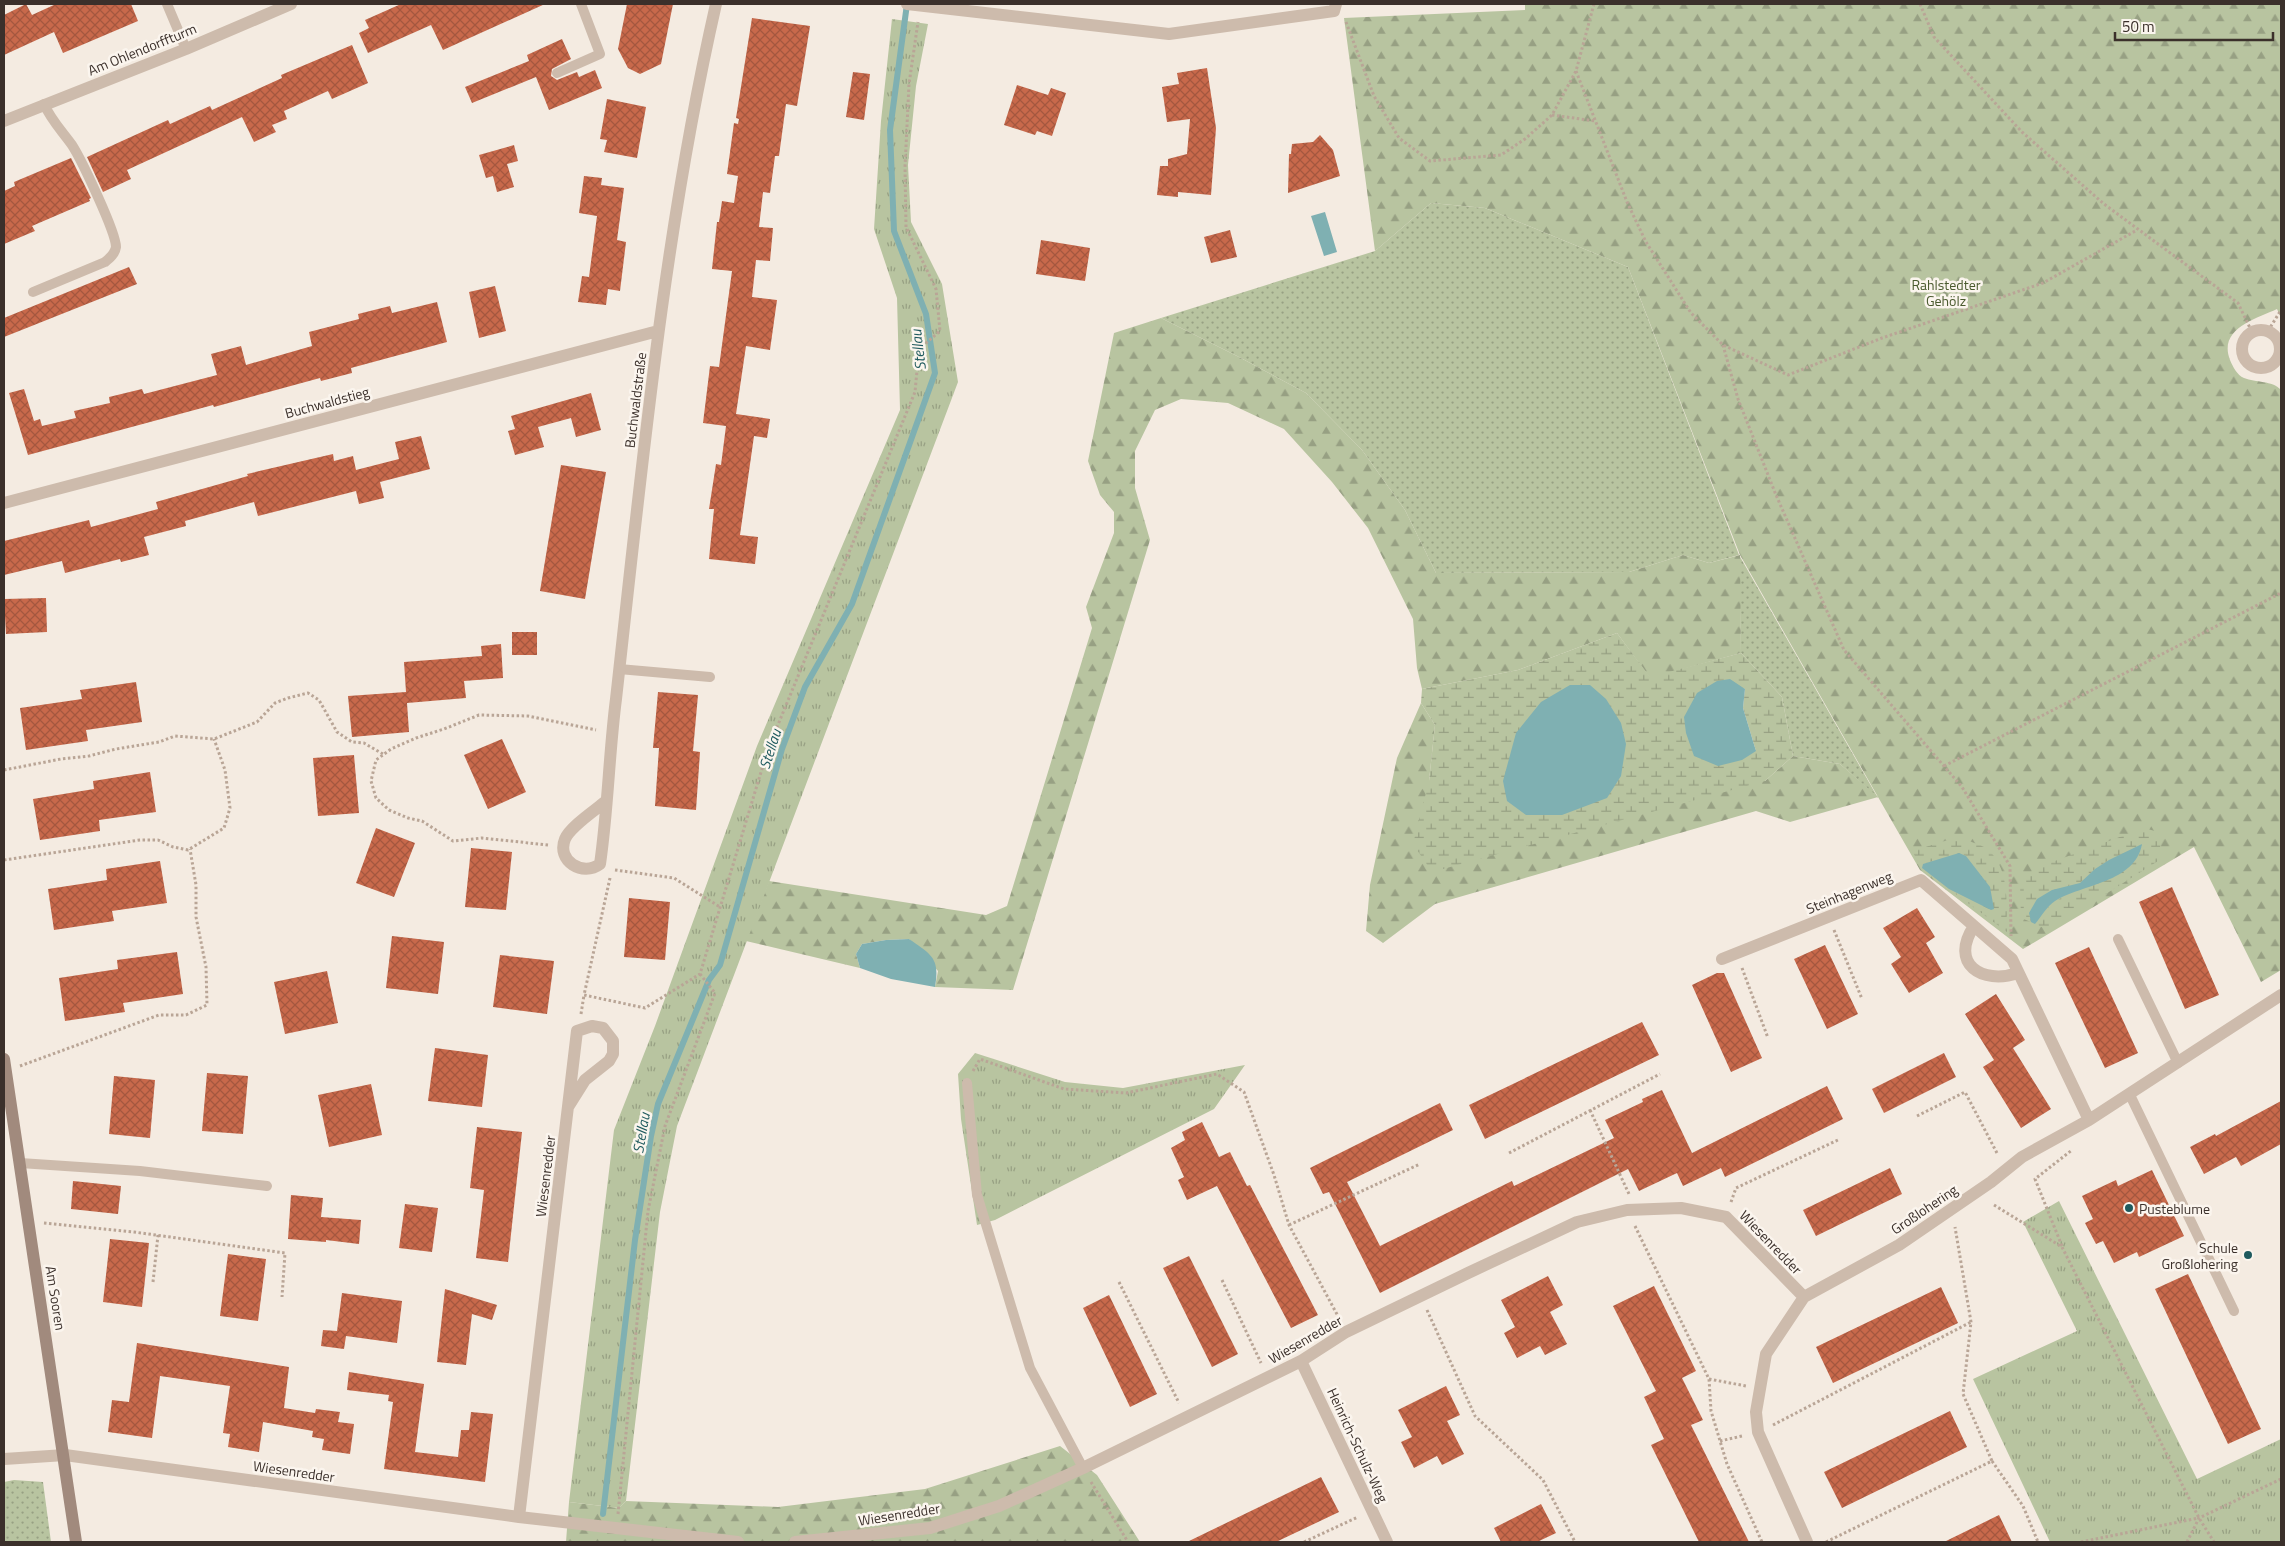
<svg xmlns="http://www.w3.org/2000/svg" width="2285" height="1546" font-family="'Titillium Web',sans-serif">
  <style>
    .grass { fill: url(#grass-dots) }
    .forest { fill: url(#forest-firs) }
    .wetland { fill: url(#wetland-marsh); fill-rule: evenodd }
    .park { fill: url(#park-tufts) }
    .water { fill: #7fb0b2 }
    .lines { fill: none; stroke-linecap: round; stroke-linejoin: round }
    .stream { stroke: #7fb0b2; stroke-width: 6 }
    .building { fill: url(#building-cross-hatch) }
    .path { stroke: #b9a596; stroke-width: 3; stroke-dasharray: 2.5 2.5; stroke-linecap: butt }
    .lane { stroke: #cdbbac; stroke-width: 10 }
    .street { stroke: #cdbbac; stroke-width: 12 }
    .secondary { stroke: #a18a7d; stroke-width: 12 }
    .poi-dot { fill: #1f5a5e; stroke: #fbf5ee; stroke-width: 2 }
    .labels { text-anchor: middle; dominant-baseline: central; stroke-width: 5; stroke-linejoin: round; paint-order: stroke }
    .street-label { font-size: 14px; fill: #3b302b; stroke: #fbf5ee }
    .park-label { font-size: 14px; fill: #4a5a2e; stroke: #fbf5ee }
    .poi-label { font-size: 14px; fill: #3b302b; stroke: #fbf5ee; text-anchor: start }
    .water-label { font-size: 15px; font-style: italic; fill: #1f5a5e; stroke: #fbf5ee }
  </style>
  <defs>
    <pattern id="grass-dots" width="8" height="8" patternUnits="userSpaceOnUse" patternTransform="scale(1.25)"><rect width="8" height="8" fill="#b8c4a0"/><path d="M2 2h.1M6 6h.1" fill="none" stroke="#97a083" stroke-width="1.8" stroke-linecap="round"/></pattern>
    <pattern id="forest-firs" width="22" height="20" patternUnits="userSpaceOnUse" patternTransform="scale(1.25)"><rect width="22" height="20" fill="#b8c4a0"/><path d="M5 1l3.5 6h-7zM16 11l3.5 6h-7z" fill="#97a083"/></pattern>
    <pattern id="wetland-marsh" width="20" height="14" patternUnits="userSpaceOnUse" patternTransform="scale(1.25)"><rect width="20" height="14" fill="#b8c4a0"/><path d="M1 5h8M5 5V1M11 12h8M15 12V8" fill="none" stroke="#97a083"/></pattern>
    <pattern id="park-tufts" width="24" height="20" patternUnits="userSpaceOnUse" patternTransform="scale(1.25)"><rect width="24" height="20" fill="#b8c4a0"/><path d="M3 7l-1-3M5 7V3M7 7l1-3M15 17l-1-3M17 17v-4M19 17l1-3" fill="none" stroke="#97a083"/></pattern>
    <pattern id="building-cross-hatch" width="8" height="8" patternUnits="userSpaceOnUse" patternTransform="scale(1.25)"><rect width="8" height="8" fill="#c8694b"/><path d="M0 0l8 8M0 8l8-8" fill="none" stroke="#a4573f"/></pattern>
  </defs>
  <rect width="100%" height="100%" fill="#f4ebe1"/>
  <!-- grass -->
  <path class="grass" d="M1431,203L1485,208L1628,267L1739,555L1878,798L1840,764L1793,756L1782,697L1741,653L1739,555L1709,563L1683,555L1629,572L1436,573L1405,510L1362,450L1306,393L1239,357L1161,318L1375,251Z
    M14,1480L43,1482L51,1542H4V1482Z"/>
  <!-- forest -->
  <path class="forest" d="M1525,4H2281V318L2277,309C2255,319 2218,329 2230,360C2233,367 2237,375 2244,378C2256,383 2272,380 2281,390V970L2261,982L2194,847L2023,949L1920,870L1878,797L1790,822L1756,811L1435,904L1383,943L1366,931L1370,885L1397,758L1421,703L1435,725L1429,781H1765L1793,756L1840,764L1878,797L1740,555L1741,653L1650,678L1617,633L1518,670L1422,689L1417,668L1413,619L1368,528L1332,482L1284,429L1228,403L1181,399L1155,410L1135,451V488L1150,540L1013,990L935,987L938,971L909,939L886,940L862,944L856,954L860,968L746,941L769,881L986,915L1007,906L1092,628L1086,607L1114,533V512L1100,495L1088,461L1114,333L1161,318L1239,357L1306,393L1362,450L1405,510L1436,573L1629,572L1683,555L1709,563L1740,555L1628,267L1485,208L1431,203L1375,251L1344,18L1525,10Z
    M1060,1446L1097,1475L1140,1542H566L569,1502L619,1508L626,1501L778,1507L925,1489Z"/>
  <!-- wetland -->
  <path class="wetland" d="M1617,633L1650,677L1741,653L1782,697L1793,756L1765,781L1432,872L1413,844L1429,781L1435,725L1421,703L1422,689L1518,670ZM1717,681L1745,689L1743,708L1756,751Z
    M2144,828L2162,833L2158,861L2052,928L2042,927L2035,924C2041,917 2048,906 2056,901C2093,879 2119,889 2142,845L2109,860L2095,869L2080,883L2052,890L2029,913L2031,922L2021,918L2020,881L2036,868Z
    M1958,837C1966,840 1976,843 1984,847C2011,864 2006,905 2007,932L1949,889L1991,910L1966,856L1959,853L1923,864L1922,868L1912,851Z"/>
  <!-- park -->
  <path class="park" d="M892,19L928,24L916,86L908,165L911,222L942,284L958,382L677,1126L660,1212L626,1501L619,1508L569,1502L614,1130L655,1026L757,746L900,410L897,298L874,229L881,121Z
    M975,1053L1065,1082L1123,1088L1245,1065L1214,1109L995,1220L977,1225L961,1119L958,1074Z
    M2059,1201L2197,1479L2281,1439V1542H2050L1973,1379L2077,1331L2023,1222Z"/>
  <!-- water -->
  <path class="water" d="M1325,212L1337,252L1324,256L1311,216Z
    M1730,679L1745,689L1743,708L1756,751L1742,760L1718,766L1694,756L1686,733L1684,717L1697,693L1717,681Z
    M1570,685H1590L1606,699L1621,723L1626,744L1621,776L1607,798L1562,815H1526L1507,801L1503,781L1516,733L1541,702Z
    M2142,844C2135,883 2082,884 2055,901C2047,906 2041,917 2035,924L2031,922L2029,913L2037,899L2052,890L2080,883L2095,869L2109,860Z
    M1959,853L1966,856L1990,887L1994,909L1991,910L1949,889L1922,868L1923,864Z
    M909,939C932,955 940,958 935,987L891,979L860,968L856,954L862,944L886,940Z"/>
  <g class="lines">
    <!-- stream -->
    <path class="stream" d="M603,1514L635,1240L651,1136L658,1104L709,980L720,965L782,749L805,687L852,604L935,373L926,314L894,231L890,130L907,4"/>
  </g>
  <!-- building -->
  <path class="building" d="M26,4L32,15L56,4H131L138,21L63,53L54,32L4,55V15Z
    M401,4H545L443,50L431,25L368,53L359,33L369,28L365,20Z
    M627,4H673L661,64L640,74L628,68L618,49Z
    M752,18L810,26L797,106L786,104L779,156H775L770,193L763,192L759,227L773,228L770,261L756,260L752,297L777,300L770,350L746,346L736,414L770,419L767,438L754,436L740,535L758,537L755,564L709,559L714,509H709L716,464L721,465L726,426L703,423L710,366L719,367L732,271L712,269L717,222H719L722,201L734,203L738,176L727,174L734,123L738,124L739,119L736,118Z
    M562,39L571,59L552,69L551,76L557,80L577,72L579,77L595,70L602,88L549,110L536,77L472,103L465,87L529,61L527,55Z
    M352,45L368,83L332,99L328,91L284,111L287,119L272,125L276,132L254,142L242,117L127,170L131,179L103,192L87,157L168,120L170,124L210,106L212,110L282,78L281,75Z
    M1207,68L1216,128L1211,195L1178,192V197L1157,195L1160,166H1168V159L1187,154L1190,119L1167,122L1162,87L1179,84L1177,73Z
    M853,72L870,74L864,120L846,117Z
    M1017,85L1048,95L1051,88L1066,93L1052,136L1037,131L1035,135L1004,125Z
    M607,99L646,107L637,158L604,152L607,140L600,139Z
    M1320,135L1333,150L1340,176L1288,193L1289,154H1291L1292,144L1313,142Z
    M514,145L518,161L507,164L514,187L497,192L493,176L486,178L479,155Z
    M71,158L91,198L89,199L90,201L32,226L35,231L4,244V191L15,186L14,182Z
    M584,176L602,178L601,185L624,188L617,240L626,242L620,291L608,289L606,305L578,302L582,276L589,277L597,216L579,213Z
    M1230,230L1237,257L1211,263L1204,237Z
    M1041,240L1090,248L1085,281L1036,274Z
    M129,267L137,284L4,337V318Z
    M495,286L506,331L479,338L469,292Z
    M437,302L447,342L351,368L352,373L321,381L320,378L214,407L213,405L28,455L9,393L24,389L34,421L40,419L42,426L76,418L74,411L110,403L109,397L142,389L144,394L217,375L211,354L241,346L246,365L312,346L309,332L359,319L358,314L390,306L392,313Z
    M591,393L601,430L576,437L571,418L538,427L544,447L515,455L508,431L515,429L511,416Z
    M421,436L430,469L380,482L384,498L359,504L356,491L258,516L254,502L185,521L186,526L144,537L149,555L121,562L120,559L65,573L62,561L4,575V541L89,520L91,527L158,509L156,502L248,476L247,474L333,454L334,461L353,456L356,470L399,459L395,442Z
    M561,465L606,472L585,599L540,591Z
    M46,598L47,632L6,634L4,599Z
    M512,632H537V655H512Z
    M501,644L503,678L464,681L466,698L407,703L409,732L352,737L348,696L406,692L404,662L482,656L481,646Z
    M136,682L142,722L86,730L88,741L26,750L20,708L82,699L80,690Z
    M658,692L698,695L693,751L700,752L696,810L655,806L659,748H653Z
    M502,739L526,792L488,809L464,755Z
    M354,755L359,813L318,816L313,758Z
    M150,772L156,812L99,820L100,831L40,840L33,799L94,789L93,781Z
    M376,828L415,843L394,897L356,883Z
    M471,848L512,852L506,910L465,907Z
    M160,861L167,903L112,911L114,921L54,930L48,889L107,880L106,869Z
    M2172,887L2219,995L2185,1009L2139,902Z
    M629,898L670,902L665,960L624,957Z
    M1917,908L1935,937L1926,943L1943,973L1909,993L1891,964L1901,957L1883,928Z
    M392,936L444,942L438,994L386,988Z
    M1825,945L1858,1014L1827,1029L1794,959Z
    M2089,947L2138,1053L2105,1068L2055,963Z
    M177,952L183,994L123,1003L125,1012L65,1021L59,978L118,969L117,960Z
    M500,955L554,961L547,1014L493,1007Z
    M327,971L338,1023L285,1034L274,982Z
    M1717,973H1724L1762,1058L1731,1072L1692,985Z
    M1996,994L2025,1040L2013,1048L2051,1109L2021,1128L1983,1067L1994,1060L1965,1014Z
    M1642,1022L1659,1055L1485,1139L1469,1105Z
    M435,1048L488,1055L482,1107L428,1101Z
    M1944,1053L1956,1077L1884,1113L1872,1089Z
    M207,1073L248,1076L243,1134L202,1131Z
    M114,1076L155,1080L150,1138L109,1134Z
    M371,1084L382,1135L329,1147L318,1095Z
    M1827,1086L1843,1119L1725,1177L1721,1168L1683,1186L1677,1173L1639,1191L1628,1169L1380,1293L1329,1192L1323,1194L1310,1168L1440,1103L1453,1130L1347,1182L1380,1246L1512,1181L1514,1186L1614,1138L1605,1120L1643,1102L1642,1099L1662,1090L1692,1153Z
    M2281,1101V1144L2241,1166L2236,1157L2204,1174L2190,1147L2215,1134L2216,1136Z
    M1202,1122L1219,1157L1230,1152L1247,1186L1250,1185L1318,1315L1291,1328L1217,1186L1187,1200L1178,1180L1184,1177L1171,1148L1185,1140L1182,1132Z
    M477,1127L522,1132L508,1262L476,1258L484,1190L470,1188Z
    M1890,1168L1902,1194L1816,1236L1803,1210Z
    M2152,1170L2184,1236L2139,1257L2137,1252L2114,1263L2103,1241L2096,1244L2085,1223L2093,1219L2082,1196L2116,1180L2118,1186Z
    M73,1181L121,1186L118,1214L71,1209Z
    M291,1195L323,1198L321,1217L361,1220L359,1244L326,1240V1242L288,1239Z
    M405,1204L438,1208L432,1252L399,1248Z
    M110,1239L149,1243L142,1307L103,1302Z
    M228,1254L266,1259L258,1321L220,1316Z
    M1189,1256L1238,1354L1212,1367L1163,1268Z
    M2188,1274L2261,1429L2228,1444L2155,1289Z
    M1548,1276L1563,1305L1550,1312L1567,1344L1545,1355L1540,1346L1517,1358L1504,1333L1515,1327L1501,1300Z
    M1654,1286L1696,1371L1682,1378L1703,1420L1691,1425L1749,1542H1699L1651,1445L1664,1439L1644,1397L1656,1391L1613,1306Z
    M1941,1287L1958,1323L1833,1383L1816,1347Z
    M445,1289L497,1305L492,1320L472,1314L466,1365L437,1362Z
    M342,1293L402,1301L397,1343L346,1336L344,1349L321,1346L323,1330L337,1331Z
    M1109,1295L1157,1394L1130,1407L1083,1308Z
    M137,1343L289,1367L284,1408L315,1413L316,1409L340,1412L338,1422L354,1424L350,1454L322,1450L324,1439L312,1437L313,1431L263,1422L259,1452L228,1447L230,1434L223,1433L230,1386L160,1376L152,1438L108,1432L112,1400L129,1402Z
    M349,1372L424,1384L415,1452L458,1457L461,1430H469L471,1412L493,1414L485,1482L384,1469L393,1402L388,1401L389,1395L347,1390Z
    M1446,1386L1460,1415L1447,1421L1464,1454L1442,1465L1437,1456L1414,1468L1401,1442L1412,1437L1398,1410Z
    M1950,1411L1967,1447L1842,1508L1824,1472Z
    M1321,1477L1339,1512L1276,1542H1187Z
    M1541,1504L1556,1533L1537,1542H1501L1494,1528Z
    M1999,1515L2012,1542H1944Z"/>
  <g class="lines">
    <!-- path -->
    <path class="path" d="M1920,4L1934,37L2022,132L2104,204L2238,303L2252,332
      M1346,22L1374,96L1399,138L1430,161L1501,155L1525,139L1552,115L1576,71L1594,4
      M1576,71L1627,202L1646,242L1691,313L1723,345L1788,375L1882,338L2043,283L2137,230
      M1552,115L1595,121
      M2268,331L2281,310
      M1723,345L1738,399L1776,495L1844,650L1962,787L2010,866L2011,936
      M1944,766L2281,593
      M4,770L61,759L89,756L116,749L159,742L175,736L214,739L257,722L275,703L288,698L308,693L319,700L337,732L352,742L364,743L383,754
      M548,845L482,838L453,841L422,821L408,818L389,810L376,798L371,781L376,760L391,749L416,738L444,729L479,715L528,716L596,730
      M4,860L140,840H158L173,847L188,850L224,828L230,808L225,770L214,739
      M615,870L674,878L720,907
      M610,878L584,995L645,1008L700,974L768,749L915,392L919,349L940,331L936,289L906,227L905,167L909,84L918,22
      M1834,930L1862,999
      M1742,968L1768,1038
      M581,1014L584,995
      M20,1066L159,1015H186L207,1005L206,967L196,917V885L190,849
      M973,1071L980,1059L1064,1089L1126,1093L1217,1074L1244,1092L1274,1175L1289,1225L1339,1318
      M1590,1110L1629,1194
      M1917,1116L1965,1092L1998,1155
      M1509,1153L1660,1074
      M1731,1202L1736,1188L1840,1139
      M1994,1205L2062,1247L2199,1518L2214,1542
      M44,1223L134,1232L285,1253L282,1297
      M1289,1225L1420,1164
      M1635,1226L1709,1379L1711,1411L1727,1464L1762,1542
      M2062,1246L2035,1179L2072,1150
      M1222,1280L1261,1363
      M153,1282L158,1235
      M1119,1282L1179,1403
      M1427,1310L1475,1416L1543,1480L1575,1542
      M1709,1379L1746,1386
      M1773,1425L1971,1322
      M1720,1441L1742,1436
      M1992,1461L2023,1506L2038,1542
      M1091,1482L1128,1542
      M618,1514L648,1211L665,1126L715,993L700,974
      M1304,1542L1358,1517
      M1826,1542L1992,1461L1963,1394L1971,1322L1955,1227
      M2081,1542L2199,1518
      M2187,1542L2199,1518L2281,1479"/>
    <!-- lane -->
    <path class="lane" d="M167,4L186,49
      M557,73L600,54L581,4
      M33,292L105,262C110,258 115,254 116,247C116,232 81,159 72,145C62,131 51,120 44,104
      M619,669L710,677
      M2118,939L2178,1063
      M967,1083L977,1195L1030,1368L1083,1468
      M2130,1095L2234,1311
      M20,1163L140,1171L267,1186"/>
    <!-- street -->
    <path class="street" d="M907,4L1169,34L1334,11L1336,4
      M4,121L186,49L291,4
      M2242 349a19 19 0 1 1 38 0a19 19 0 1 1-38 0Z
      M4,503L658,331
      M605,802C594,811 570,827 565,839C556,861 583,877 600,864C608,809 609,753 616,699C642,466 664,232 716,4
      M1974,926C1949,964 1982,985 2018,973
      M1722,959L1921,880L2012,959L2089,1120
      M1301,1361L1387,1542
      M4,1459L65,1455L519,1517L738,1542
      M519,1517L577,1031L592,1026L603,1028L613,1041V1054L609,1061L585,1080L568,1107
      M795,1542L930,1528L999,1506L1083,1468L1301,1361L1346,1332L1468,1273L1577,1222L1627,1210L1681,1208L1726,1217L1804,1297
      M1807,1542L1758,1432L1756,1412L1766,1354L1804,1297L1899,1245L1991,1182L2022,1157L2089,1120L2281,995"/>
    <!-- secondary -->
    <path class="secondary" d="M4,1059L76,1542"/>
  </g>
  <!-- markers -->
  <g class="poi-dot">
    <circle cx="2129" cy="1208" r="5"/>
    <circle cx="2248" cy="1255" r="5"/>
  </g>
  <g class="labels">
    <!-- street labels -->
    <g class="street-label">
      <text transform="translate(142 49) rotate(-22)">Am Ohlendorffturm</text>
      <text transform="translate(635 400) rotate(-83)">Buchwaldstraße</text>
      <text transform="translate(327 402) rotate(-15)">Buchwaldstieg</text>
      <text transform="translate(1849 892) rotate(-22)">Steinhagenweg</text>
      <text transform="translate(545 1176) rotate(-83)">Wiesenredder</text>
      <text transform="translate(1924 1209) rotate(-34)">Großlohering</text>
      <text transform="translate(1771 1242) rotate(46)">Wiesenredder</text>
      <text transform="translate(56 1298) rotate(81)">Am Sooren</text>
      <text transform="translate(1305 1339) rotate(-30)">Wiesenredder</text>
      <text transform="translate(1358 1445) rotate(65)">Heinrich-Schulz-Weg</text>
      <text transform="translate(294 1471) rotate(8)">Wiesenredder</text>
      <text transform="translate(899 1514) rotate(-9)">Wiesenredder</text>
    </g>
    <!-- park labels -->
    <g class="park-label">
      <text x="1946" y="284">Rahlstedter<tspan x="1946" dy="16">Gehölz</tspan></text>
    </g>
    <!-- poi labels -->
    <g class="poi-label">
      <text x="2139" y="1208">Pusteblume</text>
      <text x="2238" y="1247" text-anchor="end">Schule<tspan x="2238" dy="16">Großlohering</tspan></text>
    </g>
    <!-- water labels -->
    <g class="water-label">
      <text transform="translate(918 350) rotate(-97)">Stellau</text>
      <text transform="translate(770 749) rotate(-72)">Stellau</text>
      <text transform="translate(641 1133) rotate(-80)">Stellau</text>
    </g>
  </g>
  <!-- border -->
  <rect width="2285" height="1546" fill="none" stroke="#3b302b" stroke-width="10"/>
  <!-- scale -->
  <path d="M2115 32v8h158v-8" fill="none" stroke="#3b302b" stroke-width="2.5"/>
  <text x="2122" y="32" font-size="15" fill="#3b302b" stroke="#fbf5ee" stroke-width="4" paint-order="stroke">50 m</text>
</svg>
